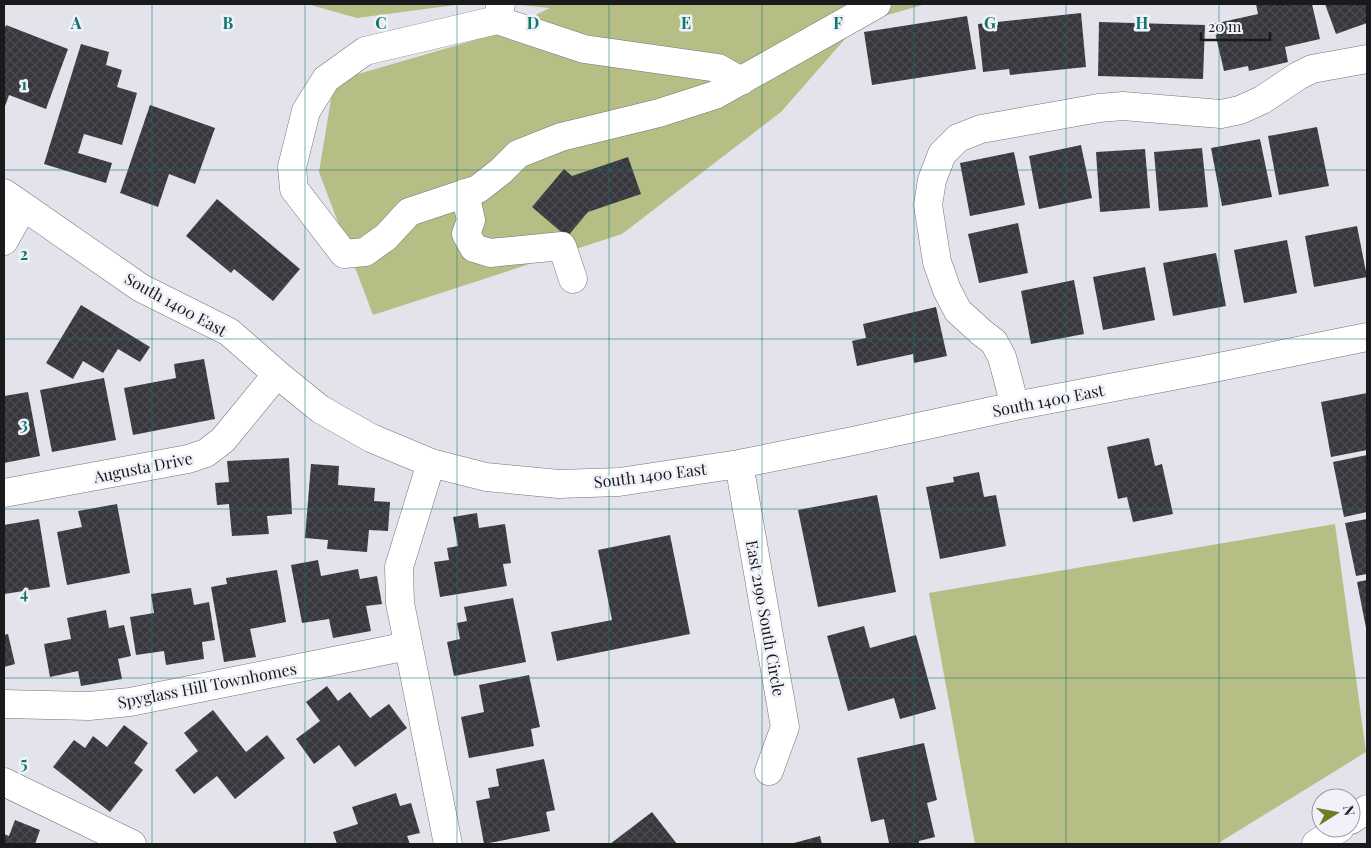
<svg xmlns="http://www.w3.org/2000/svg" width="1371" height="848" font-family="'Playfair Display',serif">
  <style>
    .green { fill: #b6be85 }
    .building { fill: url(#building-cross-hatch) }
    .lines { fill: none; stroke-linecap: round; stroke-linejoin: round }
    .minor-casing { stroke: #73737a; stroke-width: 29 }
    .major-casing { stroke: #73737a; stroke-width: 29 }
    .minor { stroke: #fff; stroke-width: 28 }
    .major { stroke: #fff; stroke-width: 28 }
    .grid { fill: none; stroke: #0f766e; stroke-width: 1; stroke-opacity: 0.55 }
    .labels { text-anchor: middle; dominant-baseline: central; stroke-width: 5; stroke-linejoin: round; paint-order: stroke }
    .street-label { font-size: 16px; fill: #1a1a1d; stroke: #f0f1f9 }
    .grid-label { font-size: 16px; text-anchor: middle; font-weight: bold; fill: #0f766e; stroke: #f0f1f9; stroke-width: 5; stroke-linejoin: round; paint-order: stroke }
  </style>
  <defs>
    <pattern id="building-cross-hatch" width="8" height="8" patternUnits="userSpaceOnUse" patternTransform="scale(1.25)"><rect width="8" height="8" fill="#37373d"/><path d="M0 0l8 8M0 8l8-8" fill="none" stroke="#4b4b50"/></pattern>
  </defs>
  <rect width="100%" height="100%" fill="#e3e3eb"/>
  <!-- green -->
  <path class="green" d="M307,4H463L357,18Z
    M509,4H926L859,23L781,112L622,234L373,315L319,172L334,81L496,34L550,8Z
    M1335,524L1366,752L1217,844H975L929,593Z"/>
  <!-- building -->
  <path class="building" d="M1256,4H1312L1320,39L1285,47L1288,62L1249,71L1248,66L1224,71L1213,24L1258,14Z
    M1325,4H1367V23L1336,34Z
    M1081,13L1086,67L1010,75L1009,69L983,72L978,24Z
    M967,16L976,69L872,85L864,32Z
    M1099,22L1205,25L1203,79L1098,76Z
    M6,25L68,49L46,109L9,95L4,109V30Z
    M81,44L109,52L106,65L122,70L117,87L137,93L122,145L84,134L78,153L112,163L106,183L44,164Z
    M150,105L215,128L195,184L169,174L158,207L120,193Z
    M1317,127L1329,186L1279,195L1268,136Z
    M1260,139L1272,197L1222,206L1211,148Z
    M1081,145L1092,198L1039,209L1029,156Z
    M1202,148L1208,207L1159,211L1154,152Z
    M1145,149L1150,208L1100,212L1096,152Z
    M1014,152L1025,205L970,216L960,163Z
    M628,157L641,194L588,212L567,237L532,207L564,169L572,176Z
    M217,199L300,269L273,301L234,269L231,273L186,236Z
    M1018,223L1028,273L979,283L968,234Z
    M1357,226L1367,277L1314,287L1305,236Z
    M1287,240L1297,293L1244,303L1234,250Z
    M1216,253L1226,306L1173,316L1163,263Z
    M1145,267L1155,320L1103,330L1093,277Z
    M1074,280L1084,334L1031,344L1021,291Z
    M81,305L150,347L140,362L118,349L103,373L83,361L73,379L46,363Z
    M936,307L947,356L914,363L913,354L857,366L852,341L866,338L863,324Z
    M204,359L215,419L133,435L124,388L176,378L174,364Z
    M104,378L116,440L52,452L40,390Z
    M28,392L40,456L4,463V396Z
    M1367,393V450L1331,457L1321,402Z
    M1149,438L1155,466L1162,464L1173,514L1133,522L1127,497L1118,499L1107,447Z
    M1367,455V512L1344,517L1333,462Z
    M289,458L292,514L267,516L269,534L232,536L229,504L217,505L215,483L229,482L227,461Z
    M311,464L339,466L338,485L375,488L374,501L390,502L388,531L369,530L367,552L327,549L328,540L305,538Z
    M979,472L984,497L996,495L1006,546L940,559L926,487L954,482L953,477Z
    M877,495L896,592L818,607L798,510Z
    M117,504L130,573L67,585L57,532L82,527L78,511Z
    M477,513L479,528L505,524L511,563L503,564L507,586L440,597L434,562L449,560L447,548L458,546L453,517Z
    M39,519L50,587L4,594V525Z
    M1367,519V574L1356,576L1345,523Z
    M670,535L690,634L557,661L551,632L612,620L598,550Z
    M318,560L321,576L358,569L360,579L377,576L382,604L366,606L371,631L333,638L329,619L302,623L291,565Z
    M277,570L286,622L250,629L256,657L224,662L211,587L227,584L226,578Z
    M1367,580V628H1366L1357,582Z
    M191,588L194,605L209,602L215,640L202,642L204,659L166,665L164,651L136,655L130,617L154,613L151,594Z
    M513,598L526,662L454,676L447,642L460,639L457,623L467,621L464,607Z
    M106,610L109,628L124,625L131,656L118,659L122,679L81,686L78,671L50,677L44,644L71,639L67,618Z
    M864,626L870,648L916,635L936,709L900,719L894,698L848,711L827,636Z
    M8,634L15,664L4,667V635Z
    M529,675L540,727L531,729L534,746L469,758L461,717L484,712L479,685Z
    M327,686L338,701L350,692L370,718L389,704L407,728L355,767L339,745L314,764L296,739L320,721L306,702Z
    M213,710L246,752L267,735L285,758L235,799L217,776L194,794L175,770L198,751L184,733Z
    M124,725L148,743L134,763L143,770L110,812L53,767L74,740L85,748L93,736L107,747Z
    M924,743L937,800L927,803L935,837L919,841V844H885L889,843L884,819L871,822L857,758Z
    M544,759L555,810L546,812L550,831L484,844L476,801L490,798L488,788L499,786L496,769Z
    M396,793L400,806L411,803L420,833L407,836L410,844H337L333,832L358,824L352,807Z
    M652,812L677,844H610Z
    M15,820L40,830L35,844H4V834L9,836Z
    M820,836L822,844H790Z"/>
  <g class="lines">
    <!-- minor casing -->
    <g class="minor-casing">
      <path id="minor" d="M501,4L497,20L365,51L326,79L306,111L292,167L294,189L344,254L365,252L386,237L409,212L478,189L501,171L518,154L561,137L659,113L715,95L877,4
        M497,20L584,49L718,68L741,81
        M4,193L141,288L229,332L277,374L320,409L371,438L431,463L486,477L559,484L619,482L739,464L853,441L1015,406L1204,370L1367,337
        M465,193L471,220L466,234L474,248L490,253L562,246L573,279
        M4,241L23,207
        M1015,406L1002,357L994,342L981,332L958,311L947,290L937,262L928,205L932,180L942,154L958,138L981,129L1099,108L1123,106L1221,114L1240,110L1262,100L1298,76L1312,69L1367,59
        M431,463L399,567L400,603L448,844
        M739,464L785,727L769,771
        M4,493L188,459L206,453L223,440L277,374
        M4,704L89,706L130,702L408,646
        M4,782L132,844"/>
    </g>
    <!-- major casing -->
    <g class="major-casing">
      <path id="major" d="M1351,820L1367,809
        M1316,844L1340,828"/>
    </g>
    <!-- minor -->
    <use href="#minor" class="minor"/>
    <!-- major -->
    <use href="#major" class="major"/>
  </g>
  <!-- grid -->
  <path class="grid" d="M152,4V844M305,4V844M457,4V844M609,4V844M762,4V844M914,4V844M1066,4V844M1219,4V844M4,170H1367M4,339H1367M4,509H1367M4,678H1367"/>
  <g class="labels">
    <!-- street labels -->
    <g class="street-label">
      <text transform="translate(176 304) rotate(29)">South 1400 East</text>
      <text transform="translate(1048 400) rotate(-11)">South 1400 East</text>
      <text transform="translate(143 467) rotate(-11)">Augusta Drive</text>
      <text transform="translate(650 475) rotate(-7)">South 1400 East</text>
      <text transform="translate(766 618) rotate(80)">East 2190 South Circle</text>
      <text transform="translate(207 685) rotate(-11)">Spyglass Hill Townhomes</text>
    </g>
  </g>
  <g class="grid-label">
    <text x="76" y="29">A</text>
    <text x="228" y="29">B</text>
    <text x="381" y="29">C</text>
    <text x="533" y="29">D</text>
    <text x="686" y="29">E</text>
    <text x="838" y="29">F</text>
    <text x="990" y="29">G</text>
    <text x="1142" y="29">H</text>
    <text x="24" y="90">1</text>
    <text x="24" y="260">2</text>
    <text x="24" y="430">3</text>
    <text x="24" y="599">4</text>
    <text x="24" y="769">5</text>
  </g>
  <!-- border -->
  <rect width="1371" height="848" fill="none" stroke="#1a1a1d" stroke-width="10"/>
  <!-- north arrow -->
  <g transform="translate(1336 813) rotate(79)"><circle r="24" fill="#f0f1f9" stroke="#9a9ba1"/>
  <path d="M0-4L9 19L0 12L-9 19Z" fill="#727b26"/>
  <text y="-8" font-size="14" font-weight="bold" text-anchor="middle" fill="#1a1a1d">N</text>
  </g>
  <!-- scale -->
  <path d="M1201 32v8h69v-8" fill="none" stroke="#1a1a1d" stroke-width="2.5"/>
  <text x="1208" y="32" font-size="15" fill="#1a1a1d" stroke="#f0f1f9" stroke-width="4" paint-order="stroke">20 m</text>
</svg>
